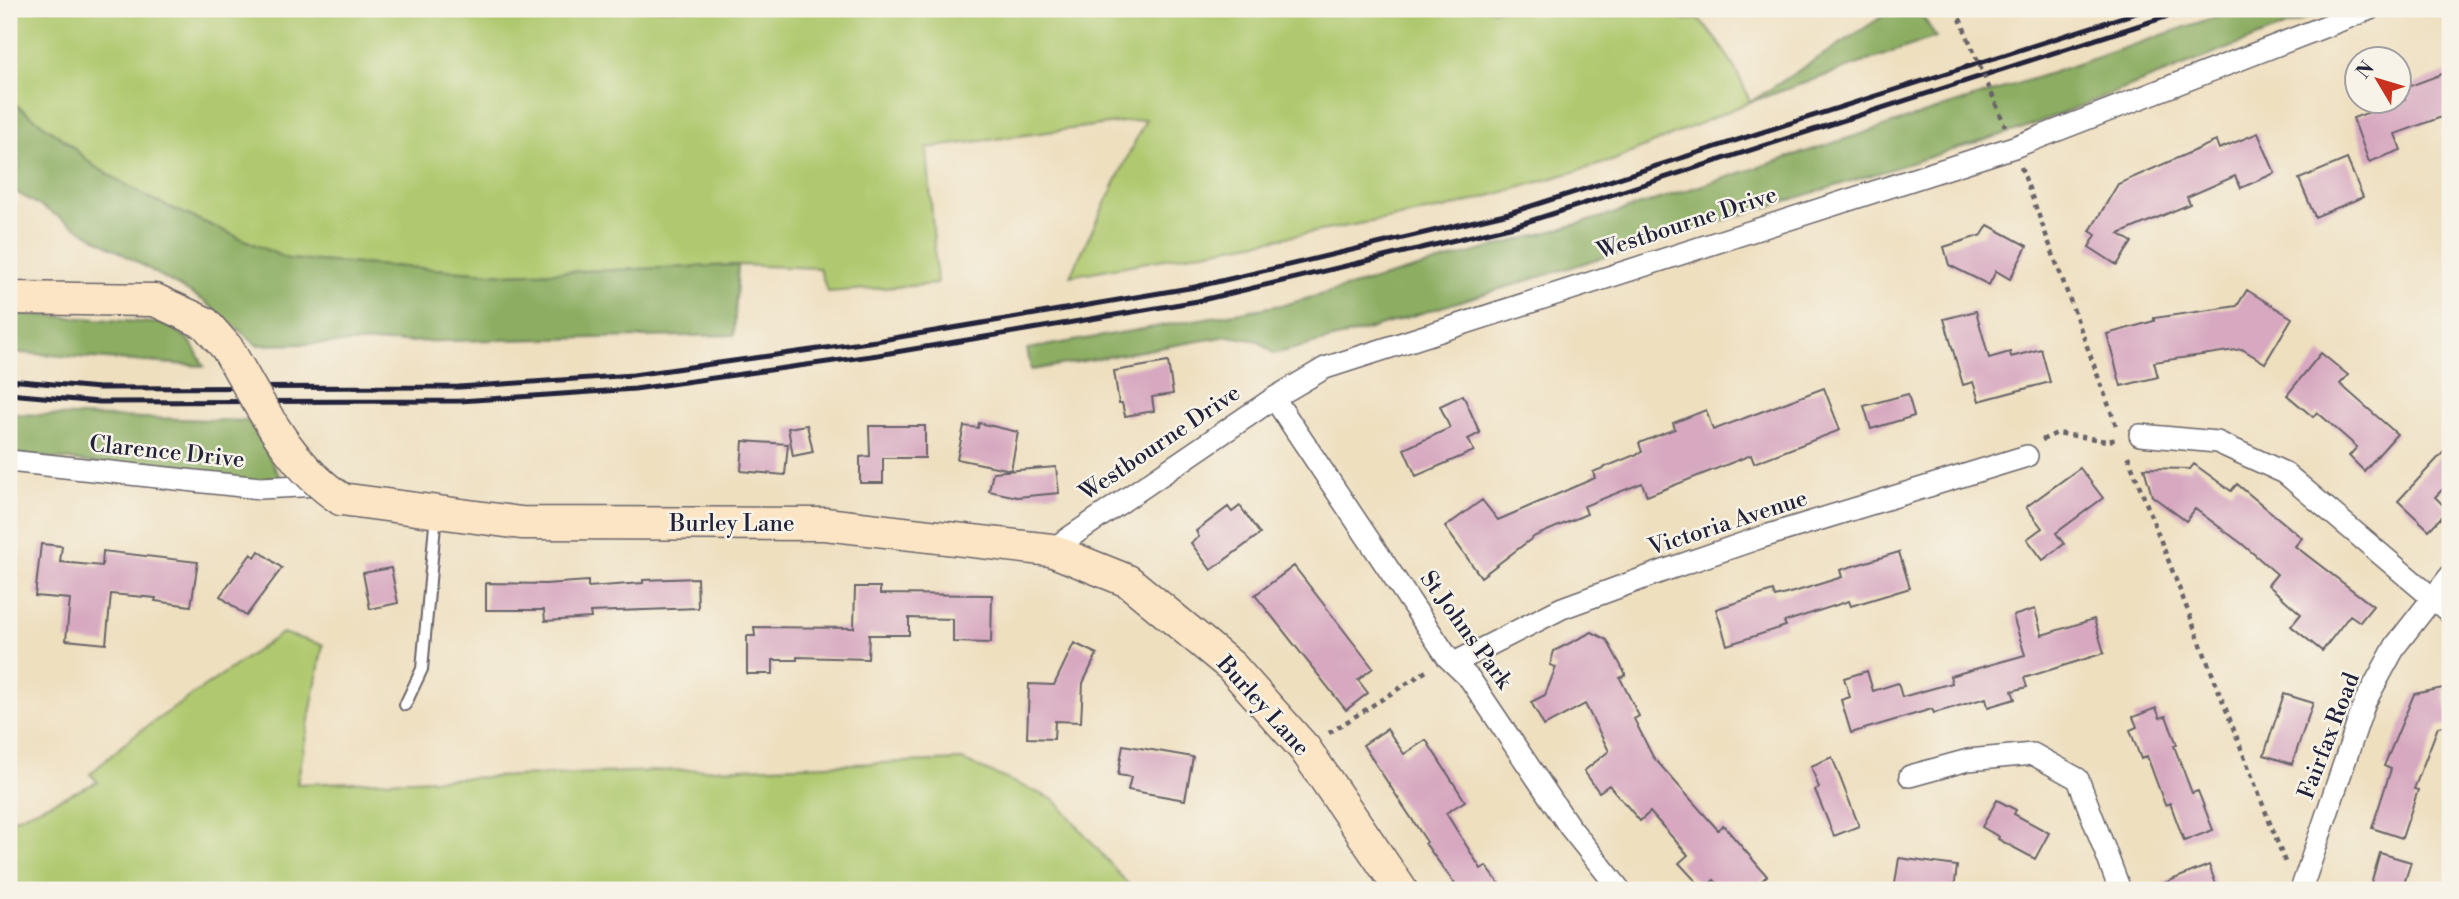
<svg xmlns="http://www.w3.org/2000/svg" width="2459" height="899" font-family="'Libre Bodoni',serif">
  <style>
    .green { fill: #b0c96f; stroke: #697655; stroke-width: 2 }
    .forest { fill: #8cad62; stroke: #57684e; stroke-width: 2 }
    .building { fill: #d7a8c0 }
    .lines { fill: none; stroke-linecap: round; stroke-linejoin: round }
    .lane-casing { stroke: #696469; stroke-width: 14 }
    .street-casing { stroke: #696469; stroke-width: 24 }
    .secondary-casing { stroke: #696469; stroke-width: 35 }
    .path { stroke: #696469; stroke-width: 4.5; stroke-dasharray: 5 5; stroke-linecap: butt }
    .lane { stroke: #fff; stroke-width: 10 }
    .street { stroke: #fff; stroke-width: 21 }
    .secondary { stroke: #fce5c4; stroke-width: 32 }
    .rail { stroke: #22223b; stroke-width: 5 }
    .secondary-bridge-casing { stroke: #696469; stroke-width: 35; stroke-linecap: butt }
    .path-bridge { stroke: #696469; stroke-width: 4.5; stroke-dasharray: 5 5; stroke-linecap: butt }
    .secondary-bridge { stroke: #fce5c4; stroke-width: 32 }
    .labels { text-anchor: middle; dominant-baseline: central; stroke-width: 5; stroke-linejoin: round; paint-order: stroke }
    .street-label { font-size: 23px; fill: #22223b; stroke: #f7f3e8 }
  </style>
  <rect width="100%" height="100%" fill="#f7f3e8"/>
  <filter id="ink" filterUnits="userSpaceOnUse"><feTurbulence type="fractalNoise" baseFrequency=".0143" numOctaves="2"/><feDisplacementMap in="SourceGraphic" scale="14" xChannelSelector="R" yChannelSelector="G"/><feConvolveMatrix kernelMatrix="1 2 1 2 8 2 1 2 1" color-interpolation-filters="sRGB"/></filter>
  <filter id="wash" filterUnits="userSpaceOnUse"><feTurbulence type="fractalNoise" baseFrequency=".00686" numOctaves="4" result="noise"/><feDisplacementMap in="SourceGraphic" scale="28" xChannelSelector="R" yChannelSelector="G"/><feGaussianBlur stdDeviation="1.57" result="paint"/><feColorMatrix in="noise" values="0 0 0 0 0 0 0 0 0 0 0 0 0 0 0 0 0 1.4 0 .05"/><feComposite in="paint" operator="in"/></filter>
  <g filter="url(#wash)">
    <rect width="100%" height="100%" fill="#eedfbf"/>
    <!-- green -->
    <path class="green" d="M9,9H1668L1681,20L1699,19C1722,45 1738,69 1750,102L1612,161L1448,208L1070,276L1146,119L927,148L937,284L828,292L819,268L738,265L506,274L288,259L149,198L94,166L67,142L9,100Z
      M282,633L323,645L297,784L962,760L1055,800L1133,890H9V821L98,782L90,774L132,737Z"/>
    <!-- forest -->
    <path class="forest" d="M1894,9H1918L1936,37L1750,102Z
      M2238,9H2330L2021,129L1360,332L1274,354L1259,341L1228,336L1031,370L1027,349L1287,304L1606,216L2057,71Z
      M9,100L67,142L94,166L149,198L288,259L506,274L738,265L734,335L257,345L204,301L9,188Z
      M9,313L168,324L190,341L204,366L9,352Z
      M9,414L248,421L261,441L280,477L250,481L9,453Z"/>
    <g id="blocks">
      <!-- building -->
      <path class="building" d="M2450,71V114L2395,134L2401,150L2369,162L2353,118L2405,99L2402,89Z
        M2258,133L2275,173L2241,188L2235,176L2187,197L2190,204L2119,234L2132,242L2117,265L2089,247L2096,235L2090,231L2118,184L2216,141L2219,149Z
        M2347,159L2363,197L2315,217L2299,179Z
        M1988,225L2027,246L2010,279L1996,271L1989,285L1949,265L1944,247L1982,235Z
        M2247,290L2292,318L2265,363L2242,349L2154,362L2158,377L2121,386L2107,334L2154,321V318L2237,306Z
        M1976,311L1989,358L2010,352L2011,357L2041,349L2050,382L1979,401L1973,382L1963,385L1944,319Z
        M2321,353L2348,375L2340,384L2397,434L2364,471L2349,456L2357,447L2317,412L2313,417L2287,395Z
        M1168,362L1173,394L1152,397L1154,411L1125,416L1122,403H1119L1114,371Z
        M1824,388L1840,430L1754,463L1751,455L1647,496L1642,483L1584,506L1587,514L1535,536L1481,577L1445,527L1482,500L1498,520L1595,478L1593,472L1642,452L1639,443L1675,429L1673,423L1706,410L1713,430Z
        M1908,394L1914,416L1871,429L1864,406Z
        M1463,395L1480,433L1468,439L1474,451L1416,476L1404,449L1450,428L1440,406Z
        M979,423L1018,432L1011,470L957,459L964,426L978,428Z
        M807,425L813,452L793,456L788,428Z
        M869,426H925V458H883V483H860V457L870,456Z
        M743,441L788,444L785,475L741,471Z
        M2450,445V482L2435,497L2448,510L2429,530L2398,501Z
        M2194,464L2231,491L2237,484L2302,538L2295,546L2373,606L2360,622L2350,615L2322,651L2291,626L2301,614L2268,585L2277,574L2241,543L2195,509L2186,521L2152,496L2144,468L2190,469Z
        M1056,467L1059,493L1017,497L989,491L993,472Z
        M2080,468L2103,498L2056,533L2064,544L2043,560L2027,539L2042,528L2026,507Z
        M1240,506L1260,534L1211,570L1191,543L1199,537L1196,531L1228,507L1232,512Z
        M41,544L62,546L60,562L102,566L103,551L198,562L191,606L155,601L156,598L111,594L106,644L66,640L70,599L35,596Z
        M259,551L282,568L246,616L220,596L251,554L255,557Z
        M1899,552L1910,588L1851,606L1849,601L1784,622L1786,626L1727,645L1716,609L1773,591L1775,597L1804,589L1842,577L1840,570Z
        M1294,566L1373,668L1358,680L1368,693L1346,710L1255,595Z
        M391,568L398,603L370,609L363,573Z
        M697,578L698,608L590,612L591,618L545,621L544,610H486V583L545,584L588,581V587L643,583V580Z
        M855,587H880V594L992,595L991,643L953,642V619L909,618V635H869L868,659L797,657V660H773V674H747V636H755L754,627L854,628Z
        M2035,609L2042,635L2094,619L2104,653L2024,678L2027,687L2012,691L2015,699L1988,707L1986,698L1934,713L1932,709L1851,733L1841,700L1850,697L1844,678L1867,671L1873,691L1898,683L1902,697L1952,683L1950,676L2025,655L2013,616Z
        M1592,632L1607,640L1626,675L1620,678L1639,716L1634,719L1653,757L1718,830L1723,825L1767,876L1751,890H1723L1714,880L1703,889L1679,863L1688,855L1650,812L1640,821L1609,785L1599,792L1584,771L1609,751L1585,704L1544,726L1531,702L1545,695L1556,667L1550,665L1554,651Z
        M1074,643L1097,654L1083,683L1081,722L1055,721L1054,739L1027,738L1029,684L1054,685Z
        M2443,688L2450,725L2438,727L2414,789L2418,790L2402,838L2372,828L2391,769L2384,766L2414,694Z
        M2284,694L2313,703L2292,764L2264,755Z
        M2156,708L2160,718L2166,716L2177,745L2174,746L2192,793L2198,791L2213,830L2184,841L2170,803L2165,805L2147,756L2141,759L2130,730L2137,727L2133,717Z
        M1387,729L1404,754L1426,740L1465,801L1446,813L1481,869L1486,866L1504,890H1452L1457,887L1425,843L1427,842L1363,745Z
        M1123,745L1193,757L1185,800L1128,790L1131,777L1118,775Z
        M1832,757L1859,826L1834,836L1815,790L1819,788L1811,766Z
        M1997,800L2016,810L2014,814L2049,833L2035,859L1998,839L1999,837L1982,827Z
        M2380,853L2411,862L2402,890H2369Z
        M1899,858L1957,866L1954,890H1894Z
        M2209,865L2218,890H2149V889Z"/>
    </g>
  </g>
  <g filter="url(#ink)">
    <use href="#blocks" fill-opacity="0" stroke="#696469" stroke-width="2"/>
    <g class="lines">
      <!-- lane casing -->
      <g class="lane-casing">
        <path id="lane" d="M405,705L422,669L436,514"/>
      </g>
      <!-- street casing -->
      <g class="street-casing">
        <path id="street" d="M1274,398L1448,658L1470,679L1569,826L1620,890
          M2140,435L2217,442L2285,473L2450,613
          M9,461L260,488L320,485
          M1051,550L1274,398L1325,368L2014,147L2370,9
          M1454,663L1562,608L1663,571L1759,538L2027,456
          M1910,776L1968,760L2033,754L2078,779L2120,890
          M2301,890L2365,702L2396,645L2450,576"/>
      </g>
      <!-- secondary casing -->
      <g class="secondary-casing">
        <path id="secondary" d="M9,298L155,300L205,323L227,348
          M341,499L521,523L825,524L1051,550L1128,581L1231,666L1305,749L1401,890"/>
      </g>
      <!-- path -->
      <path class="path" d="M1956,9L1968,38
        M1996,104L2005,126
        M2021,167L2117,428
        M2042,440L2057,433L2107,441L2118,439
        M2128,456L2285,862
        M1329,733L1428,670"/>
      <!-- lane -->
      <use href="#lane" class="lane"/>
      <!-- street -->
      <use href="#street" class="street"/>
      <!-- secondary -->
      <use href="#secondary" class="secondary"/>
      <!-- rail -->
      <path class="rail" d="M9,380L99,388L459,387L633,375L876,341L1195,287L1509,213L2148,9
        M9,394L99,402L460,401L635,389L878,355L1198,301L1514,226L2190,9"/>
      <!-- secondary-bridge casing -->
      <g class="secondary-bridge-casing">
        <path id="secondary-bridge" d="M227,348C260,403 286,463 341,499"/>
      </g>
      <!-- path-bridge -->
      <path class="path-bridge" d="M1968,38L1996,104"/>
      <!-- secondary-bridge -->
      <use href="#secondary-bridge" class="secondary-bridge"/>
    </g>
  </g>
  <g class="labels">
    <!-- street labels -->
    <g class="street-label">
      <text transform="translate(1687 223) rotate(-18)">Westbourne Drive</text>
      <text transform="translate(1160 443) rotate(-34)">Westbourne Drive</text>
      <text transform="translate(167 452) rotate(6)">Clarence Drive</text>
      <text transform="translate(1728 523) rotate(-18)">Victoria Avenue</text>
      <text x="732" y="524">Burley Lane</text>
      <text transform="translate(1466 630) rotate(54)">St Johns Park</text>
      <text transform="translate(1263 706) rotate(48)">Burley Lane</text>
      <text transform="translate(2329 736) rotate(-69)">Fairfax Road</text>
    </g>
  </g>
  <!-- margin -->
  <rect width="2459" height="899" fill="none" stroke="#f7f3e8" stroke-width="35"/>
  <!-- north arrow -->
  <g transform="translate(2378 80) rotate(308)"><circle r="33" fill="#f7f3e8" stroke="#a29fa3" stroke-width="2"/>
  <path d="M0-5L12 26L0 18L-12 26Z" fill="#c8321e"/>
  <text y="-10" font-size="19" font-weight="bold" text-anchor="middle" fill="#22223b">N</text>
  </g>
</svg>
